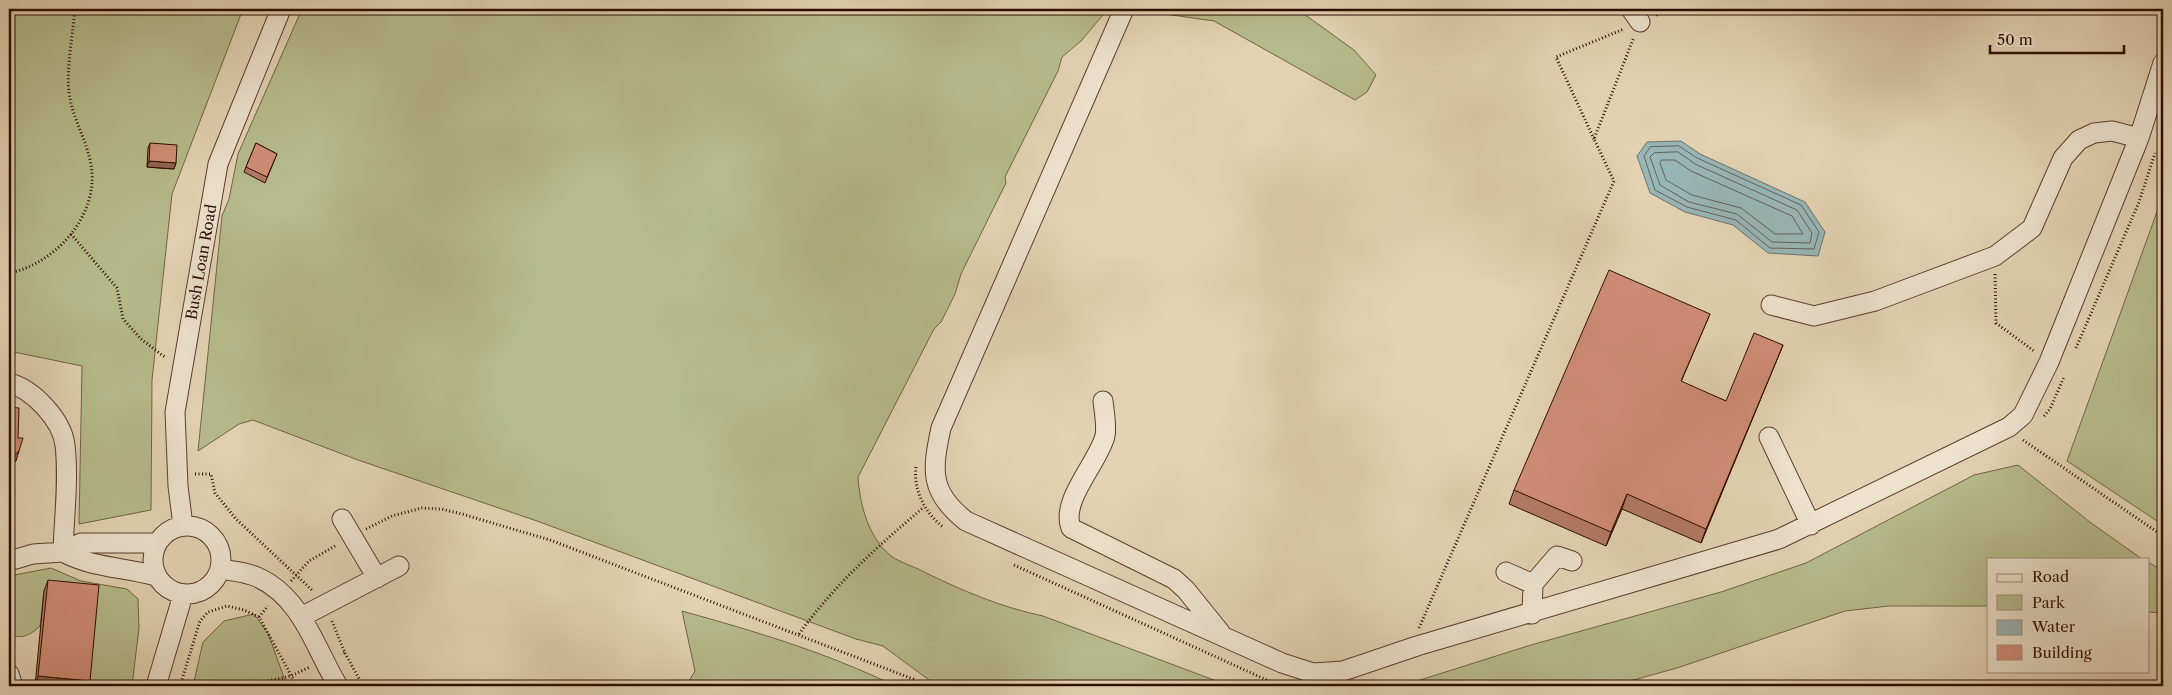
<svg xmlns="http://www.w3.org/2000/svg" width="2172" height="695" font-family="'Libre Caslon Text',serif">
  <style>
    .green { fill: #b6bb8b; stroke: #726446 }
    .water { fill: #98b6b6; stroke: #6d726d }
    .lines { fill: none; stroke-linecap: round; stroke-linejoin: round }
    .shore { stroke: #62625b; stroke-width: 1 }
    .minor-casing { stroke: #5a3e2d; stroke-width: 21 }
    .path { stroke: #2d0d00; stroke-width: 3; stroke-dasharray: 1 2.5; stroke-linecap: butt }
    .minor { stroke: #ede2ce; stroke-width: 19 }
    .wall { fill: #b37965; stroke: #2d0d00 }
    .shaded-wall { fill: #926353; stroke: #2d0d00 }
    .building { fill: #d08d76; stroke: #2d0d00 }
    .labels { text-anchor: middle; dominant-baseline: central; stroke-width: 5; stroke-linejoin: round; paint-order: stroke }
    .street-label { font-size: 15px; fill: #2d0d00; stroke: #ede2ce }
  </style>
  <rect width="100%" height="100%" fill="#e3d3b3"/>
  <filter id="stains"><feTurbulence type="fractalNoise" baseFrequency=".004" numOctaves="4"/><feColorMatrix values="0 0 0 0 .2 0 0 0 0 .09 0 0 0 0 .02 0 0 0 .5 -.17"/></filter>
  <radialGradient id="worn" r=".72"><stop offset=".6" stop-color="#630" stop-opacity="0"/><stop offset="1" stop-color="#630" stop-opacity=".3"/></radialGradient>
  <!-- green -->
  <path class="green" d="M9,9H243L172,194L152,380L151,510L79,524L82,366L9,351Z
    M302,9H1108L1081,41L1062,57L1058,71L1005,177L1006,183L961,274L955,294L941,322L934,329L858,477C860,505 868,537 891,556C899,562 913,566 922,571C961,590 1000,607 1043,616L1230,686H937L883,646L856,639L537,521L358,460L253,420L239,424L198,451L222,216L229,199L238,154Z
    M1150,9H1297L1354,50L1376,75L1367,92L1355,100L1214,21L1158,13Z
    M2163,195V525L2067,461Z
    M2018,465L2091,523L2142,559H1988V606H1889L1845,611L1677,668L1612,686H1401L1531,645L1721,592L1806,563L1974,475Z
    M2148,562L2163,571V613L2148,612Z
    M51,568L81,581L127,589L138,599L139,628L132,686H87L44,591L40,626C31,635 21,640 9,634V576Z
    M682,611C754,631 828,653 895,686H686L695,671Z
    M254,614L268,633L287,686H193L203,642L224,621Z"/>
  <!-- water -->
  <path class="water" d="M1681,141L1700,154L1805,202L1825,232L1818,256L1768,253L1733,225L1685,212L1650,193L1637,156L1647,142Z"/>
  <g class="lines">
    <!-- shore -->
    <path class="shore" d="M1679,146L1697,158L1801,205L1819,232L1814,249L1770,248L1736,220L1687,207L1655,190L1644,156L1650,147Z
      M1678,152L1695,164L1797,210L1812,233L1810,243L1772,242L1737,214L1689,202L1660,185L1650,157L1654,153Z
      M1662,160H1675L1691,171L1792,216L1803,234H1775L1741,208L1692,195L1666,180L1660,163Z"/>
    <!-- minor casing -->
    <g class="minor-casing">
      <path id="minor" d="M1124,9L941,428C932,470 929,492 966,521L1282,663L1313,673L1343,671L1417,646L1779,539L2009,427L2023,415L2049,362L2139,138L2163,63
        M1631,9L1640,22
        M1771,305L1814,316L1875,301L1995,256L2032,228L2063,158L2079,140L2094,133L2112,131L2139,138
        M9,383C33,389 62,420 65,445C69,480 64,517 63,552
        M1103,401C1104,411 1107,426 1105,436C1098,463 1060,501 1071,528L1174,579L1186,590L1220,632
        M1769,437L1811,525
        M342,519L377,578
        M153 560a34 34 0 1 1 68 0a34 34 0 1 1-68 0Z
        M183,526L178,486L175,412L218,164L281,9
        M63,552C92,568 124,567 156,576
        M9,561L33,554L63,552L81,543H157
        M220,569C232,571 246,572 257,577C302,597 315,648 338,686
        M1506,572L1533,584
        M1532,614L1533,584L1557,556L1572,561
        M303,616L399,566
        M9,674L13,686
        M156,686L183,595"/>
    </g>
    <!-- path -->
    <path class="path" d="M1656,15L1672,9
      M1594,139L1556,57L1624,29
      M71,234L117,288L123,319L141,339L166,358
      M9,273C56,264 100,214 91,165C87,140 72,118 69,92C66,70 73,33 75,9
      M1995,274L1996,323L2034,351
      M2076,348L2139,202L2155,153
      M2044,416L2050,409L2064,377
      M2023,440L2163,536
      M916,467C913,490 925,513 943,527
      M195,474H211L215,493L236,519L313,591
      M366,529L392,516L422,508L441,509L462,514L550,540L913,679L922,686
      M1014,565L1269,681L1277,682
      M291,581L309,561L337,545
      M259,617L268,606
      M332,621L345,653L341,654
      M1419,628L1614,181L1594,139L1634,37
      M799,634C834,585 878,546 924,507
      M345,653L363,686
      M180,686L200,621L208,612L227,606L244,610L259,617L297,686
      M244,686L291,676L310,667"/>
    <!-- minor -->
    <use href="#minor" class="minor"/>
  </g>
  <!-- wall -->
  <path class="wall" d="M150,143L176,163L174,169L147,167L148,148Z
    M256,143L277,154L265,183L244,172Z
    M1710,314L1704,328L1681,382L1726,401L1783,345L1701,543L1622,509L1606,546L1509,504L1514,490Z
    M48,580L90,681L88,686H35L44,591Z"/>
  <!-- shaded-wall -->
  <path class="shaded-wall" d="M149,161L176,163L174,169L147,167Z
    M1783,345L1777,359L1701,543L1706,529Z
    M19,451L16,461L9,467V460Z
    M1627,494L1622,509L1606,546L1611,532Z
    M38,676L90,681L88,686H35Z"/>
  <!-- building -->
  <path class="building" d="M150,143L177,145L176,163L149,161Z
    M256,143L277,154L267,177L246,167Z
    M1609,270L1710,314L1681,381L1726,401L1754,333L1783,345L1706,529L1627,494L1611,532L1514,490Z
    M9,407L19,408L18,438H23L19,451L9,460Z
    M48,580L99,585L90,681L38,676Z"/>
  <g class="labels">
    <!-- street labels -->
    <g class="street-label">
      <text transform="translate(201 262) rotate(-80)">Bush Loan Road</text>
    </g>
  </g>
  <!-- margin -->
  <rect width="2172" height="695" fill="none" stroke="#e3d3b3" stroke-width="30"/>
  <rect x="10" y="10" width="2152" height="675" fill="none" stroke="#2d0d00" stroke-width="2.5"/>
  <rect x="15" y="15" width="2142" height="665" fill="none" stroke="#2d0d00"/>
  <!-- legend -->
  <rect x="1987" y="558" width="162" height="115" fill="#ede2ce" stroke="#a08d7c"/>
  <rect x="1997" y="574" width="25" height="8" fill="#ede2ce" stroke="#a08d7c"/>
  <text x="2032" y="582" font-size="15" fill="#2d0d00">Road</text>
  <rect x="1997" y="595" width="25" height="15" fill="#b6bb8b" stroke="#a08d7c"/>
  <text x="2032" y="608" font-size="15" fill="#2d0d00">Park</text>
  <rect x="1997" y="620" width="25" height="15" fill="#98b6b6" stroke="#a08d7c"/>
  <text x="2032" y="632" font-size="15" fill="#2d0d00">Water</text>
  <rect x="1997" y="645" width="25" height="15" fill="#d08d76" stroke="#a08d7c"/>
  <text x="2032" y="658" font-size="15" fill="#2d0d00">Building</text>
  <!-- scale -->
  <path d="M1990 45v8h134v-8" fill="none" stroke="#2d0d00" stroke-width="2.5"/>
  <text x="1997" y="45" font-size="15" fill="#2d0d00" stroke="#ede2ce" stroke-width="4" paint-order="stroke">50 m</text>
  <rect width="100%" height="100%" filter="url(#stains)"/>
  <rect width="100%" height="100%" fill="url(#worn)"/>
</svg>
